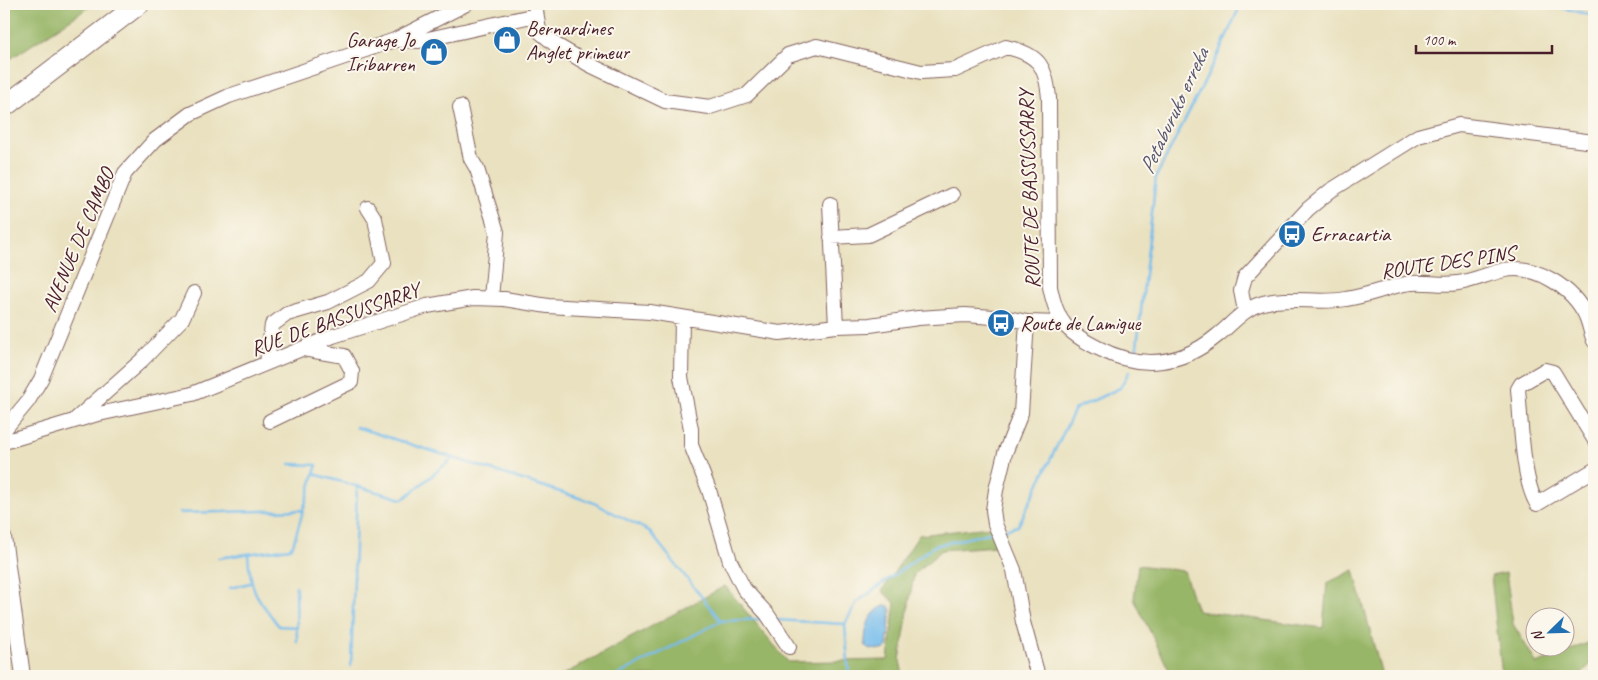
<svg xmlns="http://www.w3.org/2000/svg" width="1598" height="680" font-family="Caveat,sans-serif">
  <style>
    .forest { fill: #98b668; stroke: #716a4a }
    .water { fill: #75bcec; stroke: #606e8c }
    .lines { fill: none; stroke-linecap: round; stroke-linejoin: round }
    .stream { stroke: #75bcec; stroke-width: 2.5 }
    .minor-casing { stroke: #82635f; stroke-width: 16 }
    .highway-casing { stroke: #82635f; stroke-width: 22 }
    .minor { stroke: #fff; stroke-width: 14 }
    .highway { stroke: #fff; stroke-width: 20 }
    .labels { text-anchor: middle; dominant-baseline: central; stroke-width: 4; stroke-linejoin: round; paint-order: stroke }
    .poi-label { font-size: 21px; fill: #4a1f2b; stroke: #fbf7ec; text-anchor: start }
    .street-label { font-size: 21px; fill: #4a1f2b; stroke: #fbf7ec }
    .water-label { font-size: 22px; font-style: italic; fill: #59566f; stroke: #fbf7ec }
  </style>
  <rect width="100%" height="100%" fill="#fbf7ec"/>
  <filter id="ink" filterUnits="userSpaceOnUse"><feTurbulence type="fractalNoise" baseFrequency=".02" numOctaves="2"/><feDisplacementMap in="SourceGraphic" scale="10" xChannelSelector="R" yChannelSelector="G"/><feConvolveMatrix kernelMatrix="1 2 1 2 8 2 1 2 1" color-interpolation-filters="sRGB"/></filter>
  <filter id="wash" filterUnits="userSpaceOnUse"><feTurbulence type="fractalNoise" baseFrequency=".0096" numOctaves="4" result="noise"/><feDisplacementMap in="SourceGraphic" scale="20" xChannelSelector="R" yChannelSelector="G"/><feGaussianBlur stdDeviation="1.12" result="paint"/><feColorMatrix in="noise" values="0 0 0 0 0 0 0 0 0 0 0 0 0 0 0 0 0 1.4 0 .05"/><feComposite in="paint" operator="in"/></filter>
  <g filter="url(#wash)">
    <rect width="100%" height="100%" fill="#e9e1bf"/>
    <!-- forest -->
    <path class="forest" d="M4,4H94L4,63Z
      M990,527L997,546L942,550L914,574L900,660L903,676H561L725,586L788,662L888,660L895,603L882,591L919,535Z
      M1138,565L1184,571L1197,611L1323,628L1327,583L1354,570L1382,676H1172L1134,599Z
      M1506,573L1513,624L1537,664L1590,642L1594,646V661L1579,676H1502L1491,576Z"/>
    <!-- water -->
    <path class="water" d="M884,606H889L891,610L887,647L883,650L869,649L865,645C865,628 868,614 884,606Z"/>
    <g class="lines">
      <!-- stream -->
      <path class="stream" d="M1547,4L1594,16
        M1136,355L1156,177L1217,57L1241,4
        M356,427L592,502L649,531L721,621
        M290,464L317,465L314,474
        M179,513L303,510
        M1003,530L1018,526L1075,409L1120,388L1129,372
        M248,555C251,593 256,597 279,626L297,627
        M218,558L290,548L293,545L314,474L402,499L406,497L453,458
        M296,586L297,642
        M230,588L250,583
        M776,620L845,624
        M351,666L357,487
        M616,676L721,621L763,619
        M849,676L845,624L857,602L934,546L993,532"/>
    </g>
  </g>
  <g filter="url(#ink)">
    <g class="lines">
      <!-- minor casing -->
      <g class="minor-casing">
        <path id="minor" d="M535,4L539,31L556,45L590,65L665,101L710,107L747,95L788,55L817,46L921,72L955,70L1006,47C1038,54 1046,65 1049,98L1050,287C1057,322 1066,332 1098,348C1140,370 1181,366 1218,335C1233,323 1244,308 1263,303C1290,296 1319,304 1346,299C1366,296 1385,288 1405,284C1422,280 1440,286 1458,283C1474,281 1489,273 1505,270C1536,264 1573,288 1586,316C1589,323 1591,333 1594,341
          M399,40L419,41L536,15
          M460,107L471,159L477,169L497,232L491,298
          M830,204L836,326
          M831,237L868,235L952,195
          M1245,311L1241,291L1245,277L1308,209L1330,191L1418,136L1459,125L1594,142
          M682,318L681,377L691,429V445L709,490L730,561L744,589L767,614L789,647
          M1027,322L1021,413L1005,453L996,490L993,510L995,524L1014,570L1023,622L1038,676
          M267,363L272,325L287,314L328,302L369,281L384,263L375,219L368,208
          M76,419L142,360L182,319L194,293
          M270,421L351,382L352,371L344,356L303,349
          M4,430L28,401L41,379L125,173L155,140L190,114L229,96L395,40L466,4
          M1594,439L1553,372L1545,370L1521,384L1518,389C1521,419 1522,480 1537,504L1594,470
          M4,442L94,415L192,394L333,336L427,306L473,298L504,299L548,306L650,312L780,333L836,326L870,325L918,318L965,315L1008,318L1027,322L1061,323
          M4,537L23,676"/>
      </g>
      <!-- highway casing -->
      <g class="highway-casing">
        <path id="highway" d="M4,107L139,4"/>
      </g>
      <!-- minor -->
      <use href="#minor" class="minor"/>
      <!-- highway -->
      <use href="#highway" class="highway"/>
    </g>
  </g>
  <!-- icons -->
  <defs>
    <g id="shop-disc" transform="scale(1.4375)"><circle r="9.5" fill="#1f6fb2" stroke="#fbf7ec"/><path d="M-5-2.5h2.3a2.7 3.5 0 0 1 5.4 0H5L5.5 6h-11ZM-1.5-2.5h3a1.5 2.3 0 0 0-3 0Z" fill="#fff"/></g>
    <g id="bus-disc" transform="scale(1.4375)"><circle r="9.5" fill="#1f6fb2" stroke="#fbf7ec"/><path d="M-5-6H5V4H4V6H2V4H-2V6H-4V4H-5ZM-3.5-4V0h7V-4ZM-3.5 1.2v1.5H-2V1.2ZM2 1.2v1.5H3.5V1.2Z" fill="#fff"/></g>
  </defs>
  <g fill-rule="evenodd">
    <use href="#shop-disc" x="507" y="40"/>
    <use href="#shop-disc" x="434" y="52"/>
    <use href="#bus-disc" x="1292" y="234"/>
    <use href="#bus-disc" x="1001" y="323"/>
  </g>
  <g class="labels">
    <!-- poi labels -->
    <g class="poi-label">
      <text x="526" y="28">Bernardines<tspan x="526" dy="24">Anglet primeur</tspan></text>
      <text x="415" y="40" text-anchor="end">Garage Jo<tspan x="415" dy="24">Iribarren</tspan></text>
      <text x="1311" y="234">Erracartia</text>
      <text x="1020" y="323">Route de Lamigue</text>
    </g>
    <!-- street labels -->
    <g class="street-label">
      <text transform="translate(1029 189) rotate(-92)">ROUTE DE BASSUSSARRY</text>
      <text transform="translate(78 240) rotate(-67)">AVENUE DE CAMBO</text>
      <text transform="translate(1448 262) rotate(-8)">ROUTE DES PINS</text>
      <text transform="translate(335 319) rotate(-20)">RUE DE BASSUSSARRY</text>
    </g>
    <!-- water labels -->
    <g class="water-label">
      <text transform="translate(1174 111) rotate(-65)">Petaburuko erreka</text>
    </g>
  </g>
  <!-- margin -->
  <rect width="1598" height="680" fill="none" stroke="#fbf7ec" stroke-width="20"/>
  <!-- north arrow -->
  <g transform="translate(1550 632) rotate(247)"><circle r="24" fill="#fbf7ec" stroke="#b4a19f"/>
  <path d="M0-4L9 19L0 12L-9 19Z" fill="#1f6fb2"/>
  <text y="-8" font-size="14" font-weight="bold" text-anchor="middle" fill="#4a1f2b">N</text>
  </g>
  <!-- scale -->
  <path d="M1416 45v8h136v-8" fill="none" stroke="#4a1f2b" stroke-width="2.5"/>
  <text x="1423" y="45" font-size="15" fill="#4a1f2b" stroke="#fbf7ec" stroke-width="4" paint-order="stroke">100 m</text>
</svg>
